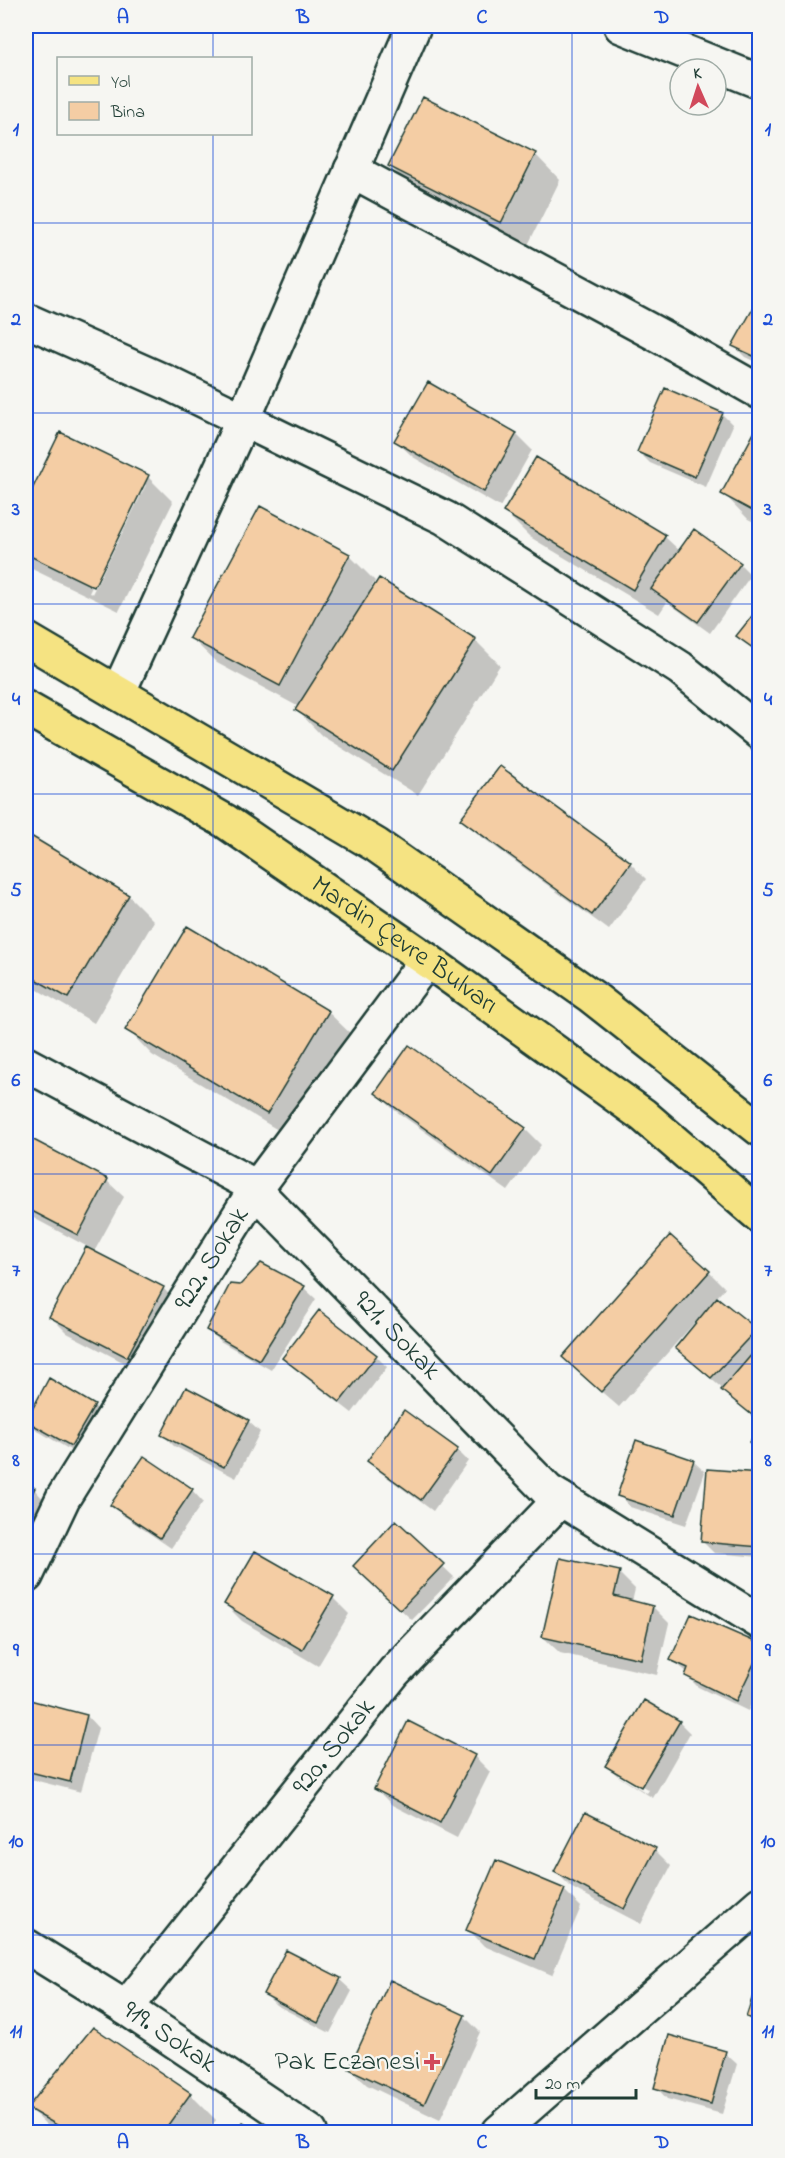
<svg xmlns="http://www.w3.org/2000/svg" width="785" height="2158" font-family="'Indie Flower',sans-serif">
  <style>
    .shadow { fill: #0003; fill-rule: evenodd }
    .building { fill: #f4cda4; stroke: #1f3d34; stroke-width: 1.5 }
    .lines { fill: none; stroke-linecap: round; stroke-linejoin: round }
    .minor-casing { stroke: #1f3d34; stroke-width: 38 }
    .major-casing { stroke: #1f3d34; stroke-width: 38 }
    .minor { stroke: #f6f6f2; stroke-width: 33 }
    .major { stroke: #f5e382; stroke-width: 33 }
    .grid { fill: none; stroke: #1d4ed8; stroke-width: 1.5; stroke-opacity: 0.55 }
    .poi-dot { fill: #d1495b; stroke: #f6f6f2; stroke-width: 2 }
    .labels { text-anchor: middle; dominant-baseline: central; stroke-width: 4.5; stroke-linejoin: round; paint-order: stroke }
    .street-label { font-size: 27px; fill: #1f3d34; stroke: #f6f6f2 }
    .poi-label { font-size: 27px; fill: #1f3d34; stroke: #f6f6f2; text-anchor: end }
    .neatline { fill: none; stroke: #1d4ed8; stroke-width: 2 }
    .grid-label { font-size: 20px; text-anchor: middle; font-weight: bold; fill: #1d4ed8 }
  </style>
  <rect width="100%" height="100%" fill="#f6f6f2"/>
  <filter id="ink" filterUnits="userSpaceOnUse"><feTurbulence type="fractalNoise" baseFrequency=".0167" numOctaves="2"/><feDisplacementMap in="SourceGraphic" scale="12" xChannelSelector="R" yChannelSelector="G"/><feConvolveMatrix kernelMatrix="1 2 1 2 8 2 1 2 1" color-interpolation-filters="sRGB"/></filter>
  <g filter="url(#ink)">
    <!-- shadow -->
    <path class="shadow" d="M716,26H727L725,30Z
      M535,154L560,180L527,247L416,192L390,166Z
      M760,299V364L745,357L734,346Z
      M722,414L733,425L706,487L650,463L639,452Z
      M26,431L30,436L26,445Z
      M61,434L148,477L173,502L119,611L32,569L26,562V505ZM142,485H146L92,594L89,593Z
      M516,434L532,450L500,507L413,457L396,441Z
      M760,435V525L748,519L723,493Z
      M261,508L349,555L375,581L370,590L475,640L500,665L418,795L322,736L297,710L299,707L217,663L191,638Z
      M505,512L665,537L680,551L740,564L751,575L710,633L667,602L659,614L530,537Z
      M462,819L630,863L646,879L609,930L479,835Z
      M26,835L129,896L154,921L94,1023L26,983Z
      M328,1012L354,1037L293,1139L152,1055L127,1029Z
      M377,1093L525,1129L541,1145L508,1191L393,1109Z
      M26,1138L107,1181L124,1197L94,1252L163,1288L179,1305L144,1373L67,1333L51,1317L88,1247L26,1214Z
      M261,1265L304,1288L316,1299L271,1370L220,1341L208,1329L241,1286Z
      M709,1272L725,1288L716,1298L760,1334V1421L688,1359L697,1323L695,1322L619,1407L580,1373Z
      M376,1356L387,1367L352,1413L295,1369L284,1358Z
      M49,1380L94,1406L105,1417L82,1457L38,1431L26,1420Z
      M248,1421L260,1432L236,1478L174,1446L163,1435Z
      M457,1450L468,1461L433,1511L380,1472L369,1460Z
      M693,1461L705,1472L686,1525L630,1507L619,1495Z
      M760,1475V1557L714,1553L703,1542Z
      M26,1485L34,1489L45,1501L26,1536Z
      M192,1490L203,1502L171,1548L124,1516L112,1505Z
      M396,1522L454,1577L412,1620L366,1577Z
      M619,1573L635,1589L632,1602L653,1607L669,1623L657,1675L560,1653L543,1637Z
      M333,1598L349,1614L318,1666L242,1621L225,1604Z
      M760,1646V1686L748,1711L698,1687L687,1676L688,1673L671,1659Z
      M26,1701L87,1716L98,1728L81,1792L26,1778Z
      M679,1722L690,1733L653,1798L619,1777L607,1766ZM618,1772L649,1790L647,1793L618,1776Z
      M474,1756L490,1772L457,1838L392,1805L376,1789Z
      M655,1850L671,1866L641,1924L572,1888L556,1872Z
      M497,1862L564,1890L581,1907L552,1975L484,1946L468,1929Z
      M287,1952L340,1980L352,1991L330,2033L276,2005L265,1994Z
      M760,1979V2028L748,2017Z
      M464,2016L480,2032L440,2120L367,2085L350,2069Z
      M93,2029L190,2094L216,2120L207,2132H54L29,2108Z
      M725,2053L737,2064L722,2114L667,2099L656,2087Z"/>
    <!-- building -->
    <path class="building" d="M423,97L536,153L501,223L388,166Z
      M760,296V359L732,346Z
      M428,382L517,433L484,492L394,441Z
      M665,388L723,413L695,477L637,452Z
      M755,431L760,433V515L721,494Z
      M60,432L149,475L94,587L26,554V502Z
      M536,457L666,535L633,590L503,512Z
      M260,506L350,554L280,686L189,638Z
      M694,529L741,563L698,622L651,589Z
      M379,578L476,639L392,771L295,710Z
      M760,606V653L736,636Z
      M500,766L631,862L592,915L460,819Z
      M26,833L129,895L68,998L26,974Z
      M187,926L329,1011L267,1114L125,1030Z
      M409,1045L526,1128L492,1176L375,1093Z
      M26,1136L108,1179L78,1235L26,1208Z
      M670,1235L710,1271L601,1392L562,1357Z
      M86,1247L164,1287L127,1357L49,1317Z
      M261,1263L305,1286L259,1360L206,1330L230,1284L240,1285Z
      M717,1297L757,1329L711,1378L675,1348Z
      M319,1310L377,1355L340,1402L282,1358Z
      M760,1345V1407L752,1415L721,1390Z
      M49,1378L95,1405L71,1446L26,1421Z
      M186,1387L249,1420L224,1467L161,1435Z
      M404,1410L458,1449L421,1500L367,1461Z
      M760,1430V1453L749,1442Z
      M636,1440L694,1460L675,1515L617,1496Z
      M144,1456L193,1489L160,1538L110,1505Z
      M707,1469L760,1473V1547L701,1542Z
      M26,1483L35,1488L26,1505Z
      M396,1520L444,1564L400,1610L353,1566Z
      M255,1551L334,1596L302,1650L224,1604Z
      M560,1558L620,1571L614,1596L653,1606L641,1659L542,1637Z
      M691,1614L760,1644V1651L736,1701L685,1676L688,1668L670,1660Z
      M26,1699L87,1715L70,1782L26,1771Z
      M644,1700L680,1721L641,1787L605,1766Z
      M408,1721L475,1755L440,1823L374,1789Z
      M585,1812L656,1848L624,1909L554,1872Z
      M496,1860L565,1889L535,1959L466,1930Z
      M286,1950L341,1978L318,2023L263,1994Z
      M760,1974V2021L746,2017Z
      M390,1980L465,2015L424,2104L349,2069Z
      M93,2027L191,2093L163,2132H69L27,2108Z
      M669,2035L726,2051L711,2104L654,2088Z
      M243,2122L259,2132H236Z"/>
    <g class="lines">
      <!-- minor casing -->
      <g class="minor-casing">
        <g id="minor">
          <path d="M621,26L760,82"/>
          <path d="M351,170L686,350L760,392"/>
          <path d="M26,320L168,383L445,518L680,668L760,733"/>
          <path d="M118,693L243,420L414,26"/>
          <path id="s1" d="M26,1064L247,1182L548,1491L760,1622"/>
          <path id="s2" d="M26,1576L63,1498L255,1190L427,960"/>
          <path id="s3" d="M26,1946L126,2008L310,2132"/>
          <path id="s4" d="M126,2008L394,1672L561,1499"/>
          <path d="M499,2132L760,1904"/>
        </g>
      </g>
      <!-- major casing -->
      <g class="major-casing">
        <g id="major">
          <path d="M26,639L376,845L591,996L760,1129"/>
          <path id="s5" d="M26,708L225,821L427,960L643,1115L760,1216"/>
        </g>
      </g>
      <!-- minor -->
      <use href="#minor" class="minor"/>
      <!-- major -->
      <use href="#major" class="major"/>
    </g>
  </g>
  <!-- grid -->
  <path class="grid" d="M213,26V58M392,26V2132M572,26V2132M213,134V2132M26,223H760M26,413H760M26,604H760M26,794H760M26,984H760M26,1174H760M26,1364H760M26,1554H760M26,1745H760M26,1935H760"/>
  <!-- markers -->
  <path class="poi-dot" d="M429 2053h6v6h6v6h-6v6h-6v-6h-6v-6h6z"/>
  <g class="labels">
    <!-- street labels -->
    <g class="street-label">
      <text stroke="none"><textPath href="#s5" startOffset="447">Mardin Çevre Bulvarı</textPath></text>
      <text stroke="none"><textPath href="#s2" startOffset="368">922. Sokak</textPath></text>
      <text stroke="none"><textPath href="#s1" startOffset="465">921. Sokak</textPath></text>
      <text stroke="none"><textPath href="#s4" startOffset="334">920. Sokak</textPath></text>
      <text stroke="none"><textPath href="#s3" startOffset="170">919. Sokak</textPath></text>
    </g>
    <!-- poi labels -->
    <g class="poi-label">
      <text x="420" y="2062">Pak Eczanesi</text>
    </g>
  </g>
  <!-- margin -->
  <rect width="785" height="2158" fill="none" stroke="#f6f6f2" stroke-width="66"/>
  <!-- legend -->
  <rect x="57" y="57" width="195" height="78" fill="#f6f6f2" stroke="#a0aca6" stroke-width="1.5"/>
  <rect x="69" y="76" width="30" height="9" fill="#f5e382" stroke="#a0aca6" stroke-width="1.5"/>
  <text x="111" y="87" font-size="18" fill="#1f3d34">Yol</text>
  <rect x="69" y="102" width="30" height="18" fill="#f4cda4" stroke="#a0aca6" stroke-width="1.5"/>
  <text x="111" y="117" font-size="18" fill="#1f3d34">Bina</text>
  <!-- north arrow -->
  <g transform="translate(698 87) rotate(357)"><circle r="28" fill="#f6f6f2" stroke="#a0aca6" stroke-width="1.5"/>
  <path d="M0-4.5L10 22L0 15L-10 22Z" fill="#d1495b"/>
  <text y="-9" font-size="16" font-weight="bold" text-anchor="middle" fill="#1f3d34">K</text>
  </g>
  <!-- scale -->
  <path d="M536 2089v9h100v-9" fill="none" stroke="#1f3d34" stroke-width="3"/>
  <text x="545" y="2089" font-size="18" fill="#1f3d34" stroke="#f6f6f2" stroke-width="4.5" paint-order="stroke">20 m</text>
  <rect x="33" y="33" width="719" height="2092" class="neatline"/>
  <g class="grid-label">
    <text x="123" y="23">A</text>
    <text x="303" y="23">B</text>
    <text x="482" y="23">C</text>
    <text x="662" y="23">D</text>
    <text x="16" y="135">1</text>
    <text x="768" y="135">1</text>
    <text x="16" y="325">2</text>
    <text x="768" y="325">2</text>
    <text x="16" y="515">3</text>
    <text x="768" y="515">3</text>
    <text x="16" y="705">4</text>
    <text x="768" y="705">4</text>
    <text x="16" y="896">5</text>
    <text x="768" y="896">5</text>
    <text x="16" y="1086">6</text>
    <text x="768" y="1086">6</text>
    <text x="16" y="1276">7</text>
    <text x="768" y="1276">7</text>
    <text x="16" y="1466">8</text>
    <text x="768" y="1466">8</text>
    <text x="16" y="1656">9</text>
    <text x="768" y="1656">9</text>
    <text x="16" y="1847">10</text>
    <text x="768" y="1847">10</text>
    <text x="16" y="2037">11</text>
    <text x="768" y="2037">11</text>
    <text x="123" y="2148">A</text>
    <text x="303" y="2148">B</text>
    <text x="482" y="2148">C</text>
    <text x="662" y="2148">D</text>
  </g>
</svg>
